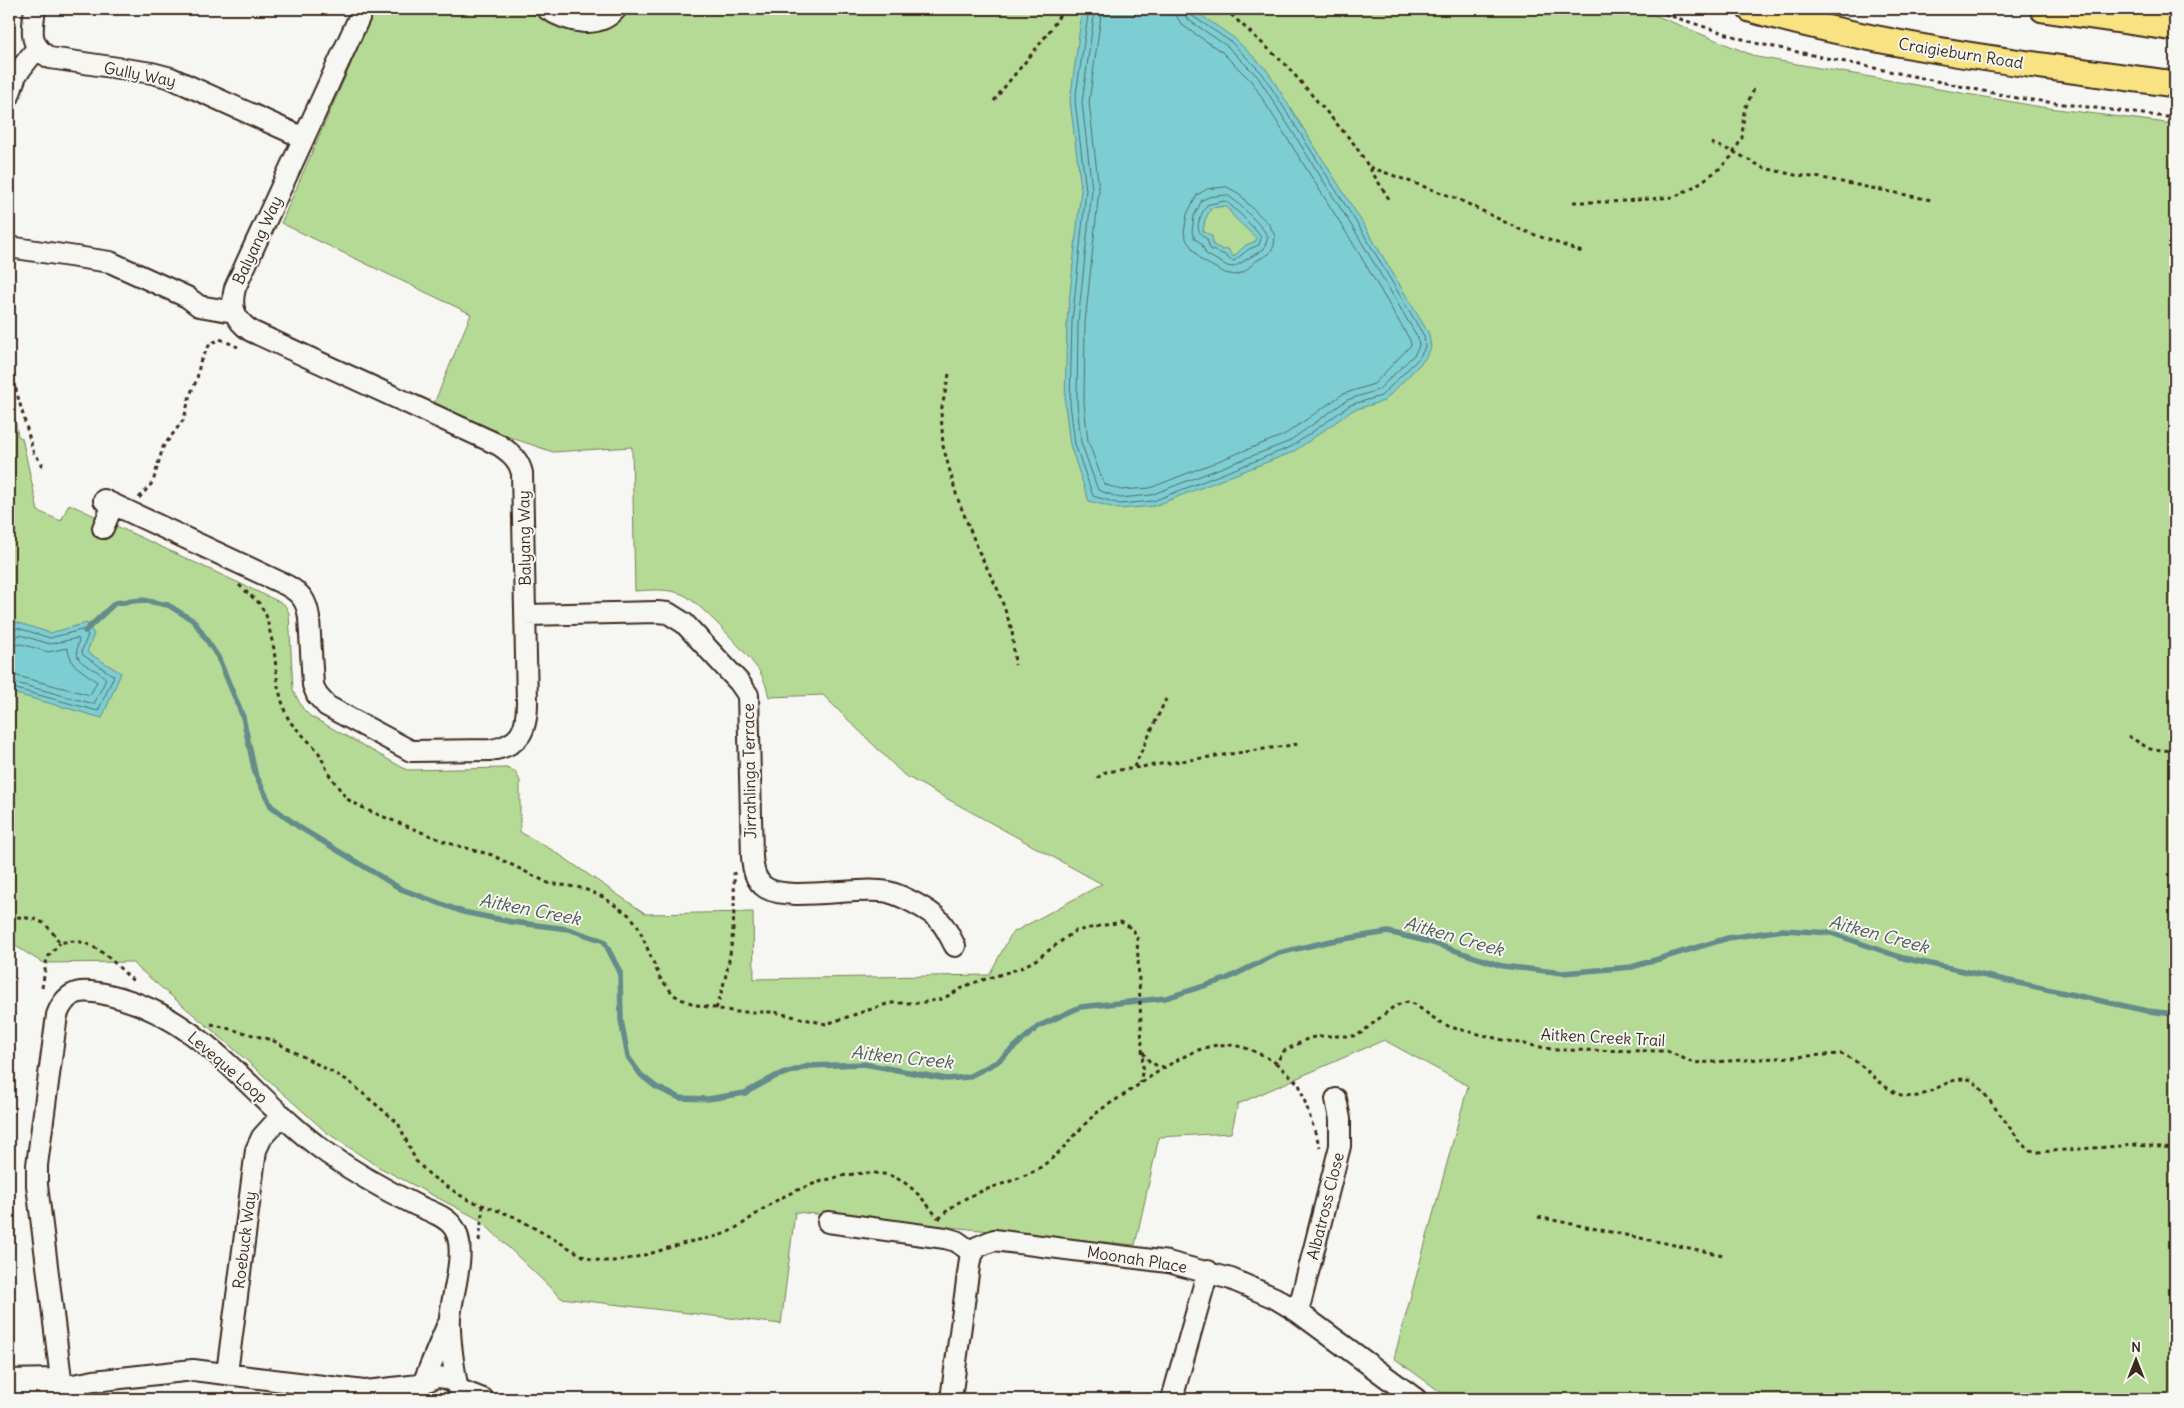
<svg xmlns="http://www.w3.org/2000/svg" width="2184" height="1408" font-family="Delius,sans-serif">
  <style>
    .green { fill: #b5da95; stroke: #78825a }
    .water { fill: #7dced3; stroke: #638c8b; fill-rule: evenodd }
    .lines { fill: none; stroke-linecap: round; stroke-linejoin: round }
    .shore { stroke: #556c66; stroke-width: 1 }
    .stream { stroke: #638c8b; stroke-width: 5.5 }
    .minor-casing { stroke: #3b2a1e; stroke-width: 24 }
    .major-casing { stroke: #3b2a1e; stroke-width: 29 }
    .path { stroke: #3b2a1e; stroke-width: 3; stroke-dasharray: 4 4; stroke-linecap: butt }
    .minor { stroke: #f6f6f2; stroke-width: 20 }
    .major { stroke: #f8e281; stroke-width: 25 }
    .labels { text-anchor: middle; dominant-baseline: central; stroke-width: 4; stroke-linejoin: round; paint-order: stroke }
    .street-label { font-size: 16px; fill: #3b2a1e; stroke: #f6f6f2 }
    .water-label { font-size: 18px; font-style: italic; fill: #4f5b54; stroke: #f6f6f2 }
  </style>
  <rect width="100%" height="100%" fill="#f6f6f2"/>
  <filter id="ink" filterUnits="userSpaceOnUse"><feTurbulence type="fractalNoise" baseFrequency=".02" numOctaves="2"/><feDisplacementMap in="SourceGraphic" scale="10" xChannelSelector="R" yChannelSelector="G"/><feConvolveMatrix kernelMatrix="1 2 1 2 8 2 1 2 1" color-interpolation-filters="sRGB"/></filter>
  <g filter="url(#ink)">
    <!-- green -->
    <path class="green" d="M375,9H520L556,23L623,9H1640L1757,57L2041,107L2175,124V1399H1450L1394,1358L1468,1086L1384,1040L1238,1104L1231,1133L1159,1137L1135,1245L795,1212L781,1324L561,1298L480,1220L377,1166L326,1132L225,1041L131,962L43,963L9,942V387L18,436L22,438L38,511L61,521L69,504L284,604L289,613L293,690L303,709L310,716L407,770L506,768L515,771L520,781V832L554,851L646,914L753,912L754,979L989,975L1012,933L1102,884L904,775L823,695L769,697C767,688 764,679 760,672C750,656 699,602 684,595C669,588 651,590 635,591L632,447L553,452L503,435L433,406L471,314L281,223Z"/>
    <!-- water -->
    <path class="water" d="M1086,9H1192L1234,38L1266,69L1367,230L1429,334L1431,348L1424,360L1384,401L1353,410L1293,452L1154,506L1119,509L1089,501L1070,445L1065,404L1067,322L1081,189L1070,101L1082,12ZM1226,206L1234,217L1256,238V241L1246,245L1233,257L1228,249L1223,250L1213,245L1212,236L1203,231L1205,220L1211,208Z
      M13,621L50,633L87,623L94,634L87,652L121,673L102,718L9,692V634Z"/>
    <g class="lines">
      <!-- shore -->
      <path class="shore" d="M1089,9L1075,101L1086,190L1072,322L1070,403L1075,444L1093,496L1120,504L1153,501L1291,447L1350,405L1381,396L1420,357L1425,347L1424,336L1363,233L1262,73L1231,42L1191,15L1190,9
        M1095,9L1082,102L1092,190L1078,322L1077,403L1081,442L1098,490L1120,498L1151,495L1288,442L1347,400L1378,390L1415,354L1419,346L1418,338L1358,236L1258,77L1227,46L1187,19L1183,9
        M1102,9L1089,102L1099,190L1085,323L1084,403L1088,441L1104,484L1121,490L1150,488L1284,435L1343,394L1374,384L1411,345L1410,340L1351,240L1252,82L1222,52L1182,25L1177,17L1176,9
        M1227,187L1240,194L1248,204L1269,224L1275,236L1274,246L1269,254L1256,261L1244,272L1235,275L1225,273L1201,260L1187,241L1184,233L1187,214L1197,195L1207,189Z
        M1226,195C1233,196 1265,229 1268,237L1264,249L1234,267L1227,266L1206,254L1201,243L1195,239L1192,232L1194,216L1202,200L1209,197Z
        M1225,201C1229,202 1260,233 1261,238L1259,245L1249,249L1234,261L1230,260L1225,255L1210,249L1207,239C1192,230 1199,218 1207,205Z
        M9,632L18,628L50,638L85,629L88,635L82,650L83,655L114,676L98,711L9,687
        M9,639L20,635L50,644L78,638L79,640C70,668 93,663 106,679L94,704L9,681
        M9,646L21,644L48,652L67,648L73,664L97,682L90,695L9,674"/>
      <!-- stream -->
      <path class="stream" d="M85,631L115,603L142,600L168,605L194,621L218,657L243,717L255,773L271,806L299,827L401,889L463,912L512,922L568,929L604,941L620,972L621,1020L628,1057L641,1075L656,1087L680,1098L708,1099L745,1093L776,1076L809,1066L864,1064L947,1079L968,1077L997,1062L1039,1026L1080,1007L1166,998L1226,979L1279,953L1331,941L1388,932L1426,941L1502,966L1563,973L1632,967L1728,938L1783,930L1831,933L1903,958L2148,1011L2175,1014"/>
      <!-- minor casing -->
      <g class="minor-casing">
        <path id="minor" d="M35,9C32,30 28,45 50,58L152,73L171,78L304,138
          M547,9C568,22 598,30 616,9
          M9,96L16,75L37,48
          M9,247L110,262L187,297L199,306L234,312
          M104,500L286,585C301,593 307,601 309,618L313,685L317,695L327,706L411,751L491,750C521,745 527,730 527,702L522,473C519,460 511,453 499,445L251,331C235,320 230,308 235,288L363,9
          M103,528L113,505
          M526,615L657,612L668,613L684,623L739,682L748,695L752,857C753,869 755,881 766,888C789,902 858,886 888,892C901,895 930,910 939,920C946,927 950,937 955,946
          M828,1222L945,1238L956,1241L973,1253
          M1298,1312L1340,1146V1119L1336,1099
          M227,1373L256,1150L262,1137L282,1115
          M9,1380L53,1379
          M424,1381L447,1326
          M62,1387L37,1185V1165L57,1015C67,988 84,989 109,995C207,1018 251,1099 327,1153C354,1172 383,1189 412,1203C425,1210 446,1215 454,1228C468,1249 452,1293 450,1317C449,1340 453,1363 457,1385
          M460,1390L483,1399
          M366,1391L419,1385
          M9,1397L94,1381L193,1370L364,1391L385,1399
          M414,1399L419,1385L436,1377C450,1377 461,1385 463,1399
          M951,1399L970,1259L977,1247L994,1240L1168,1262L1231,1279L1275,1298L1298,1312L1416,1399
          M1172,1399L1208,1271"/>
      </g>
      <!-- major casing -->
      <g class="major-casing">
        <path id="major" d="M1750,9C1889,48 2033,65 2175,84
          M2043,9L2175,28"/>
      </g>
      <!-- path -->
      <path class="path" d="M1225,9L1287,66L1355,145L1389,199
        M1649,9L1755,43L2017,98L2175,118
        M1672,16L1674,9
        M994,101C1016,70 1045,43 1063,9
        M1711,143L1734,152L1764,168L1795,175L1822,178L1931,200
        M1370,167L1458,199L1519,229L1582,252
        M1573,202H1611L1674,197L1695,186L1718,170L1731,157L1742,138L1744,111L1754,89
        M9,365L34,454L42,463L41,468
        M949,374L941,412L943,446L957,497L979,552L998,590L1012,630L1015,665
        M139,498L153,482L163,447L184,419L190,395L197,379L200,362L210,344L220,339L238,347
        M239,585L259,603L266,615L274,649L278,687L285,712L290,722L318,751L330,776L347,799L367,810L448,843L492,855L548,883L582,888L603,897L629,915L637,924L660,978L674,995L683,1000L697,1005L737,1012H774L826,1024L890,1003H919L942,999L970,984L1021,968L1037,959L1075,931L1121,922L1133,929L1137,938L1143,1068L1140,1083
        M2128,736L2150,749L2175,751
        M1134,767L1166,699
        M1097,778L1106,772L1299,744
        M9,916C39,920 41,915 60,943C94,934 112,963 136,983
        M42,988L47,958L60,943
        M716,1009C733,959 735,925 734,872
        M211,1024L272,1040L347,1080L398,1123L416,1161L431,1176L466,1199L515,1217L585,1257C609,1266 632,1258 656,1252C667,1248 678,1245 689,1242C701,1239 714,1238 726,1233C744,1225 757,1212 774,1202C801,1185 863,1164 894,1177C913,1185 926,1203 938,1218
        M1143,1052C1148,1062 1153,1065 1164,1067
        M1276,1063L1299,1084L1320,1147
        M1538,1217L1723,1255
        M939,1219C965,1189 1003,1188 1036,1170C1058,1157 1073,1136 1091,1118C1101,1108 1113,1102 1125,1094C1149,1078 1190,1047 1219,1045C1239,1043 1259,1052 1276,1063L1284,1051L1309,1038L1322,1036H1353L1361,1033L1392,1008L1400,1004L1408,1002L1414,1004L1438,1021L1450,1027L1503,1040L1556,1050L1667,1051L1694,1063L1841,1054C1865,1061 1880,1091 1905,1096C1929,1101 1948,1073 1972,1080L1981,1089L2023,1145L2030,1150L2038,1152L2135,1145L2175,1148
        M479,1241L483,1206"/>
      <!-- minor -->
      <use href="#minor" class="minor"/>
      <!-- major -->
      <use href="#major" class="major"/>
    </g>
  </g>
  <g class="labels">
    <!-- street labels -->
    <g class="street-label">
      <text transform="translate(1961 53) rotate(9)">Craigieburn Road</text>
      <text transform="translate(140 74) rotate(11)">Gully Way</text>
      <text transform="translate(257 240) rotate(-65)">Balyang Way</text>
      <text transform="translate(524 538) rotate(-91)">Balyang Way</text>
      <text transform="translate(749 771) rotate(-91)">Jirrahlinga Terrace</text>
      <text transform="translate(1603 1037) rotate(3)">Aitken Creek Trail</text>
      <text transform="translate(228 1067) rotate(41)">Leveque Loop</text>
      <text transform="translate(1325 1206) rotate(-76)">Albatross Close</text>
      <text transform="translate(244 1240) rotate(-83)">Roebuck Way</text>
      <text transform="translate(1137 1259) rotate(9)">Moonah Place</text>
    </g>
    <!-- water labels -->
    <g class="water-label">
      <text transform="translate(530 909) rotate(11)">Aitken Creek</text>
      <text transform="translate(1879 934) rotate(15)">Aitken Creek</text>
      <text transform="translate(1454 936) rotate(16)">Aitken Creek</text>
      <text transform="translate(902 1057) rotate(6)">Aitken Creek</text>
    </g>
  </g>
  <!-- margin -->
  <rect width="2184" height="1408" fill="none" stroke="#f6f6f2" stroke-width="30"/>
  <rect x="15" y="15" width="2154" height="1378" fill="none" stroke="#3b2a1e" stroke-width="2" filter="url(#ink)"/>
  <!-- north arrow -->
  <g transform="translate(2136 1360)" stroke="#f6f6f2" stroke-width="4" paint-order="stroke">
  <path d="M0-4L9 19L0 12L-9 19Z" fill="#3b2a1e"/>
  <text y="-8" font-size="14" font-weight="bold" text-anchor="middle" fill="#3b2a1e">N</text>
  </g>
</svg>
